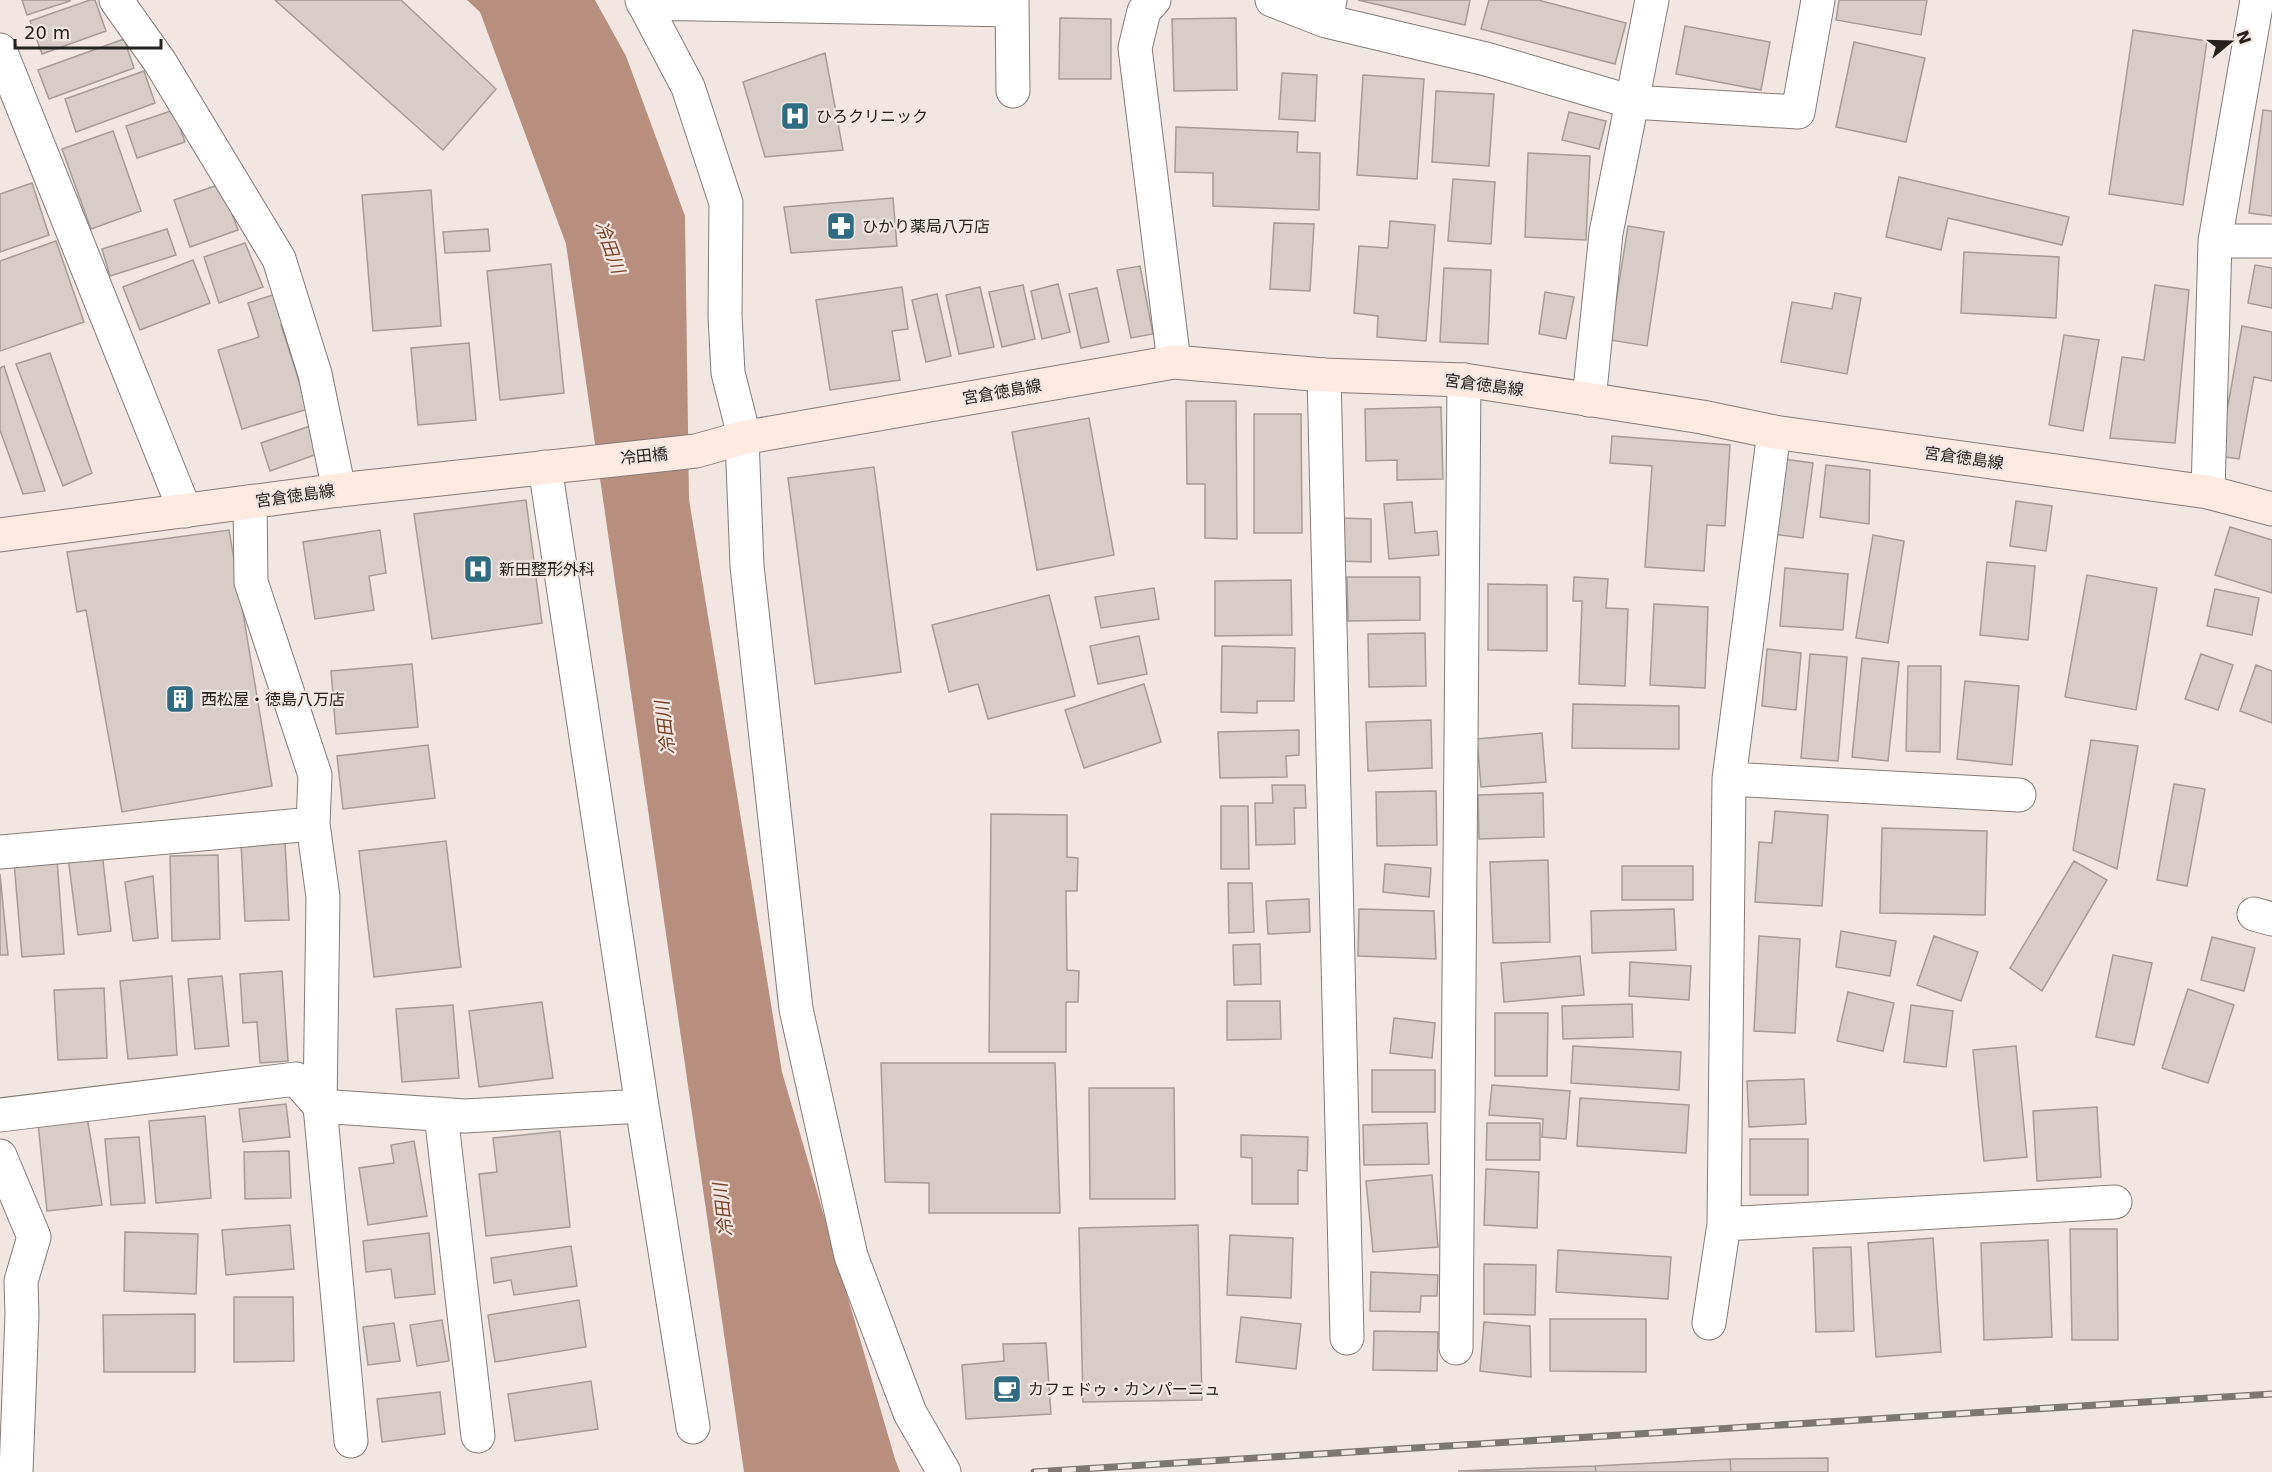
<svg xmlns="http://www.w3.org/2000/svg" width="2272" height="1472" font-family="'DejaVu Sans','Noto Sans JP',sans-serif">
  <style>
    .water { fill: #b88f7e }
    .building { fill: #d7ccc8; stroke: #a59b97; stroke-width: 1.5 }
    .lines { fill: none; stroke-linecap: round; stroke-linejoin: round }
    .minor-casing { stroke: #847b77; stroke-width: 35 }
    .tertiary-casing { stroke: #847b77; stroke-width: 35 }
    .secondary-casing { stroke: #847b77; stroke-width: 35 }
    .minor { stroke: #fff; stroke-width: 33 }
    .tertiary { stroke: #fff; stroke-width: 33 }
    .secondary { stroke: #feeae1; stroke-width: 33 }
    .rail-casing { stroke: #7d7673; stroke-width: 7 }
    .rail { stroke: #f1e6e2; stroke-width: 4.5; stroke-dasharray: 14; stroke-linecap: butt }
    .labels { text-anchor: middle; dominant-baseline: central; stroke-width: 4.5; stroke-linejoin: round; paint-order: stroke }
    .poi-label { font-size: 16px; fill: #25211f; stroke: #f1e6e2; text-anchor: start }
    .street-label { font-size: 16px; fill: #25211f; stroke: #f1e6e2 }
    .water-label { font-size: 18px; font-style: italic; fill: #784128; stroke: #f1e6e2 }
  </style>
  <rect width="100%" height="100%" fill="#f1e6e2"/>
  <!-- water -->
  <path class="water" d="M467,0H595L626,56L685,216L689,499L782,1072L895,1459L900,1472H744L566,244L480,12Z"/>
  <!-- building -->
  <path class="building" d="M22,0H70V1L27,15Z
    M90,0H95L106,31L42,54L30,21Z
    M275,0H401L496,89L443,150Z
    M1358,0H1470L1465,25Z
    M1489,0H1538L1626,23L1615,64L1481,29Z
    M1839,0H1927L1921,35L1836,20Z
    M1060,18L1111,19V79H1059Z
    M1236,18L1237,90L1174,91L1172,19Z
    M1685,26L1770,42L1761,90L1676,74Z
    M2133,30L2207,41L2183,205L2109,194Z
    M124,39L134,68L49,99L38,70Z
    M1854,42L1925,58L1906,142L1836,127Z
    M825,53L843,150L765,157L743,82Z
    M144,71L155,103L76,132L65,99Z
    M1282,73L1317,75L1315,121L1279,119Z
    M1363,75L1424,79L1417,179L1357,175Z
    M1436,91L1494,94L1489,166L1432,162Z
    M174,110L185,142L137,158L126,126Z
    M2263,110L2272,111V216L2249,213Z
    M1569,112L1606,121L1599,149L1562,140Z
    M1176,127L1298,132L1297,152L1320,153L1319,210L1213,206V173L1175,172Z
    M113,131L141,211L91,229L62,149Z
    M1528,153L1590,156L1586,240L1525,237Z
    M1899,177L2069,217L2062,245L1948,218L1941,250L1886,237Z
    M1453,179L1495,182L1491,244L1448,241Z
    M32,183L49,235L0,252V194Z
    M221,184L238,230L190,247L174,200Z
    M431,190L441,326L373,331L362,195Z
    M893,198L897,246L791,253L784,207Z
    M1390,221L1435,225L1426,341L1377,337L1378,316L1354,313L1359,246L1388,248Z
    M1274,223L1314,224L1310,291L1270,289Z
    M1628,226L1664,232L1647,346L1610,340Z
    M167,229L176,255L110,276L102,249Z
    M488,229L490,251L445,253L443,232Z
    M56,241L84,322L0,351V261Z
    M245,243L263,287L219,303L204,257Z
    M1964,252L2059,257L2056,318L1961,313Z
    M193,260L210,303L140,330L123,287Z
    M551,264L564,393L500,400L487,271Z
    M2255,265L2272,268V308L2248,303Z
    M1140,266L1153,334L1131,338L1117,270Z
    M1444,268L1491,270L1488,344L1440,342Z
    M1058,284L1070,332L1042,339L1031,291Z
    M1023,285L1035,339L1002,347L989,292Z
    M2155,285L2189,290L2175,443L2110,438L2122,357L2144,360Z
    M902,287L908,329L892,331L900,380L830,390L816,300Z
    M980,287L994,347L959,354L946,295Z
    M1097,288L1109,342L1081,348L1069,294Z
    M1545,292L1574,297L1566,339L1539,334Z
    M279,293L288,323L281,325L308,409L242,429L218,350L259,337L248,303Z
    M1835,293L1861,298L1847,374L1781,362L1792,302L1832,309Z
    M937,294L951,356L926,362L912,300Z
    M2242,326L2272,332V381L2254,377L2239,459L2219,456Z
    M2064,335L2099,340L2083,431L2049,425Z
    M469,343L476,420L418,425L411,348Z
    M50,353L92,473L63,486L16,364Z
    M4,366L45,491L23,494L0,430V368Z
    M1186,401H1236L1237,539L1205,538V484H1187Z
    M1441,407L1443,479L1397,480V460L1366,461L1365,409Z
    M1254,414H1301L1302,533H1254Z
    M1089,418L1114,555L1037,570L1012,432Z
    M310,426L320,453L270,471L261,443Z
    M1612,436L1730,445L1725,526L1707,525L1704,571L1645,567L1652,466L1610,463Z
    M1783,459L1813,463L1803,538L1773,534Z
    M1826,465L1870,470L1869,524L1820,517Z
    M874,467L901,672L815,684L788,478Z
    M526,500L542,623L432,639L414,514Z
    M2016,501L2052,506L2046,551L2010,546Z
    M1412,502L1415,533L1437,531L1439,555L1389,559L1384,504Z
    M1340,518L1371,519V562L1339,561Z
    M2230,527L2272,540V593L2215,575Z
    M229,530L272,786L122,812L86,610L77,612L67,552Z
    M380,530L386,573L369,576L374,610L315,619L303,542Z
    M1873,535L1904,541L1888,643L1856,638Z
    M1987,562L2035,566L2028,640L1980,635Z
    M1785,568L1848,574L1843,630L1780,626Z
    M2087,575L2157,588L2136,710L2065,697Z
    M1347,577H1420V620L1348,621Z
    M1574,577L1608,579L1606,608L1628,609L1625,686L1579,684L1582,601H1573Z
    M1291,580L1292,635L1215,636V581Z
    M1488,584L1547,585V651L1488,650Z
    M1154,588L1159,619L1101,628L1095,597Z
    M2215,589L2259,598L2252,635L2207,626Z
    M1049,595L1075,696L988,719L978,684L949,692L932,625Z
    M1654,604L1708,607L1705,688L1650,685Z
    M1425,633L1426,686L1369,687L1368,634Z
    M1139,636L1147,674L1098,684L1090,646Z
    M1222,646L1295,648L1294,701H1257V713L1221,712Z
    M1767,649L1801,653L1796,710L1762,706Z
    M1810,654L1847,657L1838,761L1801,758Z
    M2201,654L2233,665L2218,710L2185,699Z
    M1862,658L1899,662L1888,761L1852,757Z
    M412,664L418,727L336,734L331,671Z
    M2256,665L2272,671V723L2240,711Z
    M1908,666H1941L1940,752L1906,751Z
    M1965,681L2019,686L2012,765L1957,759Z
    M1144,684L1161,742L1084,768L1065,710Z
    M1573,704L1679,706V749L1572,748Z
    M1431,720L1432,768L1368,771L1366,722Z
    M1299,730V755L1286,756L1287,777L1220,778L1218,732Z
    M1542,733L1546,782L1481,787L1477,739Z
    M2091,740L2138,746L2117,869L2073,850Z
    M428,745L435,798L343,809L337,756Z
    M2174,784L2205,789L2187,886L2157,880Z
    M1272,785H1305L1306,808H1294L1295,844L1256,845L1255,803H1273Z
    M1436,791L1437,845L1377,846L1376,792Z
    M1543,793L1544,837L1479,839L1478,795Z
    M1221,806H1248L1249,869H1221Z
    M1775,811L1828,815L1822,906L1755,902L1759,842L1772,843Z
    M991,814L1067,815V857L1078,858L1077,891H1066L1067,970L1079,971L1078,1002H1066V1052H989Z
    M1882,828L1987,831L1985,915L1880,913Z
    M285,841L289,920L245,921L241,843Z
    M446,841L461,967L374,977L359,851Z
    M102,852L111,931L78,935L68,857Z
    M218,855L220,939L172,941L170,856Z
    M57,859L64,954L22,957L14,862Z
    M1548,860L1550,942L1493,943L1490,862Z
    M2074,861L2107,880L2042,991L2010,968Z
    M1385,864L1431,868L1429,897L1383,892Z
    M1622,866H1693V900H1622Z
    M0,874L8,955H0Z
    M153,876L158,938L133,941L125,882Z
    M1228,883H1252L1254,932L1229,933Z
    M1309,899L1310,932L1268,934L1266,901Z
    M1359,909L1434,911L1436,959L1358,956Z
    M1674,909L1676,950L1592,953L1591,911Z
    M1841,931L1896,941L1890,976L1836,967Z
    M1759,936L1800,939L1795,1033L1754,1031Z
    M1934,936L1978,952L1961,1001L1917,985Z
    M2212,937L2255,948L2244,991L2201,980Z
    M1260,944L1261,984L1234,985L1233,945Z
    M2113,955L2152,963L2134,1045L2096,1037Z
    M1580,956L1584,995L1504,1002L1501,963Z
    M1630,962L1691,966L1689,1000L1629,996Z
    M282,971L288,1061L260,1063L257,1022L243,1023L240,974Z
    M172,976L177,1055L128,1059L120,981Z
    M222,976L229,1046L195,1049L188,979Z
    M104,988L107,1058L58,1060L54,990Z
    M2188,989L2234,1005L2208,1083L2162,1068Z
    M1848,992L1894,1003L1883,1051L1837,1041Z
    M1227,1001H1280L1281,1039L1227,1040Z
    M542,1002L553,1078L479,1087L469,1011Z
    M1632,1004L1633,1037L1563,1039L1562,1006Z
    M453,1005L459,1078L402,1082L396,1009Z
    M1911,1005L1953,1011L1946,1067L1904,1062Z
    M1495,1013H1548L1547,1076H1495Z
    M1394,1018L1435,1023L1432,1058L1390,1053Z
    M1573,1046L1681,1052L1679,1090L1571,1083Z
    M2016,1046L2027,1157L1984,1161L1973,1050Z
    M881,1063H1055L1060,1213H929V1183L885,1182Z
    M1372,1070H1435V1112H1372Z
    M1804,1079L1806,1124L1749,1127L1747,1081Z
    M1492,1085L1570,1091L1566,1139L1542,1137L1543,1119L1489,1115Z
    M1089,1088H1174L1175,1199H1090Z
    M1580,1098L1689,1105L1686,1153L1577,1146Z
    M286,1104L290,1137L243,1142L239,1109Z
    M2097,1107L2101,1177L2037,1181L2033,1111Z
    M205,1116L211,1198L156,1203L149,1121Z
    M87,1117L102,1205L47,1211L38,1123Z
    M1427,1123L1429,1164L1364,1165L1363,1125Z
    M1487,1123H1540V1160H1486Z
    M560,1131L570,1227L486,1236L479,1174L497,1172L493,1138Z
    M1241,1135L1308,1137L1307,1171L1298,1170V1204H1252V1158L1241,1157Z
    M139,1137L145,1203L111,1205L105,1139Z
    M1750,1139H1808V1195H1750Z
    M414,1141L427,1216L368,1225L359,1168L394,1163L391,1145Z
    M289,1151L291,1198L245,1199L244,1152Z
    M1486,1169L1539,1172L1537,1228L1484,1225Z
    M1432,1175L1438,1247L1373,1252L1366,1181Z
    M290,1225L294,1269L226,1275L222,1230Z
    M1198,1225L1202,1400L1083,1402L1079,1228Z
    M2070,1229H2117L2118,1340H2072Z
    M125,1232L198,1234L196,1294L124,1291Z
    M429,1233L435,1294L395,1298L391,1269L366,1272L363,1241Z
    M1230,1235L1293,1238L1291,1298L1227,1295Z
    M1933,1238L1941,1352L1876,1357L1868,1243Z
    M2048,1240L2052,1337L1984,1340L1981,1243Z
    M571,1246L577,1286L514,1295L511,1280L494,1283L491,1258Z
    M1851,1247L1854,1331L1816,1332L1813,1248Z
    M1558,1250L1671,1257L1668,1299L1556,1292Z
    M1484,1264L1536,1265L1535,1315L1484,1314Z
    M1371,1272L1438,1275L1437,1296H1421L1420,1312L1370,1311Z
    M234,1297H293L294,1361L234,1362Z
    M579,1300L586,1347L495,1362L488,1315Z
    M195,1314V1372H104L103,1315Z
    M1241,1317L1301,1324L1296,1369L1236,1362Z
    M1550,1319H1646V1372L1550,1371Z
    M442,1320L449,1361L417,1366L410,1325Z
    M1484,1322L1530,1326L1531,1377L1480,1371Z
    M394,1323L400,1361L368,1365L363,1327Z
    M1374,1331L1438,1332L1437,1371L1373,1370Z
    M1046,1343L1051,1414L966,1419L962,1365L1004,1361L1003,1344Z
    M591,1381L598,1429L515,1441L508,1394Z
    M440,1392L445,1434L382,1442L377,1399Z
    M1828,1458V1472H1731L1730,1459Z
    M1730,1459L1731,1472H1596L1595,1466Z
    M1595,1466L1596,1472L1458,1471Z"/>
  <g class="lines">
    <!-- minor casing -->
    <g class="minor-casing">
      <path id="minor" d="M116,0L160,62L279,259L315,374L339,490
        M642,0L688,87L726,203L725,316L728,373L742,428V438
        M1012,0L1013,91
        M1154,0L1144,11L1135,48L1174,362
        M1272,0L1326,21
        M1330,0L1326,21L1486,59L1632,102L1606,233L1589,400
        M1652,0L1632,102L1798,112L1818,0
        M643,3L1011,10
        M0,50L185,511
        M2215,241H2272
        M1324,375L1347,1338
        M2208,492L2215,241L2257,0
        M250,502L251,582L315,775L313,824L323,897L320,1106
        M1729,779L2019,795
        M0,852L313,824
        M2254,914L2272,919
        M642,1106L693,1427
        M441,1114L478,1436
        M0,1115L296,1079L320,1106
        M0,1156L34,1237L21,1281L22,1314L16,1472
        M1724,1224L2115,1202
        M1709,1323L1724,1224L1729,779L1774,432
        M1456,1348L1464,380
        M351,1441L320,1106L465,1116L642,1106L545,467"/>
    </g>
    <!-- tertiary casing -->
    <g class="tertiary-casing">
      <path id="tertiary" d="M742,438L747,566L796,1009L851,1256L910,1413L944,1472"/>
    </g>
    <!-- secondary casing -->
    <g class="secondary-casing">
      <path id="secondary" d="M0,535L339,490L696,451L742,438L1174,362L1324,375L1464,380L1702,417L1774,432L2208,492L2272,509"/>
    </g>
    <!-- minor -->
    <use href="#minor" class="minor"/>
    <!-- tertiary -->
    <use href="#tertiary" class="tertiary"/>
    <!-- secondary -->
    <use href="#secondary" class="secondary"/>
    <!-- rail casing -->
    <g class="rail-casing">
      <path id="rail" d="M1034,1472L2272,1394"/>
    </g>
    <!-- rail -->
    <use href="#rail" class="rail"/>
  </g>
  <!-- icons -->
  <defs>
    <g id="hospital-square" transform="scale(1.5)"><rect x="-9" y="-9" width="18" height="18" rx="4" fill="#2e6c82" stroke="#f1e6e2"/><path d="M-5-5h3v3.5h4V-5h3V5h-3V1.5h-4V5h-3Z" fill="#fff"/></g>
    <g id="pharmacy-square" transform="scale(1.5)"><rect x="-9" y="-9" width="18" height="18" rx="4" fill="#2e6c82" stroke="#f1e6e2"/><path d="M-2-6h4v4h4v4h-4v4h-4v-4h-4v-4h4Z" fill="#fff"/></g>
    <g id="building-square" transform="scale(1.5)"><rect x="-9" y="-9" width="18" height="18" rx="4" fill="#2e6c82" stroke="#f1e6e2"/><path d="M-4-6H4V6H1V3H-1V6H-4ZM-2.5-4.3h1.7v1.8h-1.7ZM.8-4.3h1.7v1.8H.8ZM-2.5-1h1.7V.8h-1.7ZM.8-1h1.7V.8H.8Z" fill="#fff"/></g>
    <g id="cafe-square" transform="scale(1.5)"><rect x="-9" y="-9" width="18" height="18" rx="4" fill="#2e6c82" stroke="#f1e6e2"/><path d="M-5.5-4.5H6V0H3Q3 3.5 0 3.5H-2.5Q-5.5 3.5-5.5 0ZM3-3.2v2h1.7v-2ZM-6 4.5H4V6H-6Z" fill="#fff"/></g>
  </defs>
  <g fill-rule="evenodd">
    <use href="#hospital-square" x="795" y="116"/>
    <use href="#pharmacy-square" x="841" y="226"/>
    <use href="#hospital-square" x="478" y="569"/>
    <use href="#building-square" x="180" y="699"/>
    <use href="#cafe-square" x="1007" y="1389"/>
  </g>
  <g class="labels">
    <!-- poi labels -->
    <g class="poi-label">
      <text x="816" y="116">ひろクリニック</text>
      <text x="862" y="226">ひかり薬局八万店</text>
      <text x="499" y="569">新田整形外科</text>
      <text x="201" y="699">西松屋・徳島八万店</text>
      <text x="1028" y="1389">カフェドゥ・カンパーニュ</text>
    </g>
    <!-- street labels -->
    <g class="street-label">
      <text transform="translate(1484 385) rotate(7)">宮倉徳島線</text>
      <text transform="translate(1002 392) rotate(-10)">宮倉徳島線</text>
      <text transform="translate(644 456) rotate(-6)">冷田橋</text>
      <text transform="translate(1964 458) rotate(8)">宮倉徳島線</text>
      <text transform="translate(295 496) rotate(-8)">宮倉徳島線</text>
    </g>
    <!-- water labels -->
    <g class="water-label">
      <text transform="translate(610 247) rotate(70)">冷田川</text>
      <text transform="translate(665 728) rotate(-97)">冷田川</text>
      <text transform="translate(723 1210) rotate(-97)">冷田川</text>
    </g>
  </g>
  <!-- north arrow -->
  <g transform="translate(2230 42) rotate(71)" stroke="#f1e6e2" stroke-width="4.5" paint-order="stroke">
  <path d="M0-4.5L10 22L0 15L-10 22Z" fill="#25211f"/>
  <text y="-9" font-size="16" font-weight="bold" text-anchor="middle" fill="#25211f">N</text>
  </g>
  <!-- scale -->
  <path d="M15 39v9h146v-9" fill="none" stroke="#25211f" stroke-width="3"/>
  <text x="24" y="39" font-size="18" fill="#25211f" stroke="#f1e6e2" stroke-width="4.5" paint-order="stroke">20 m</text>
</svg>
